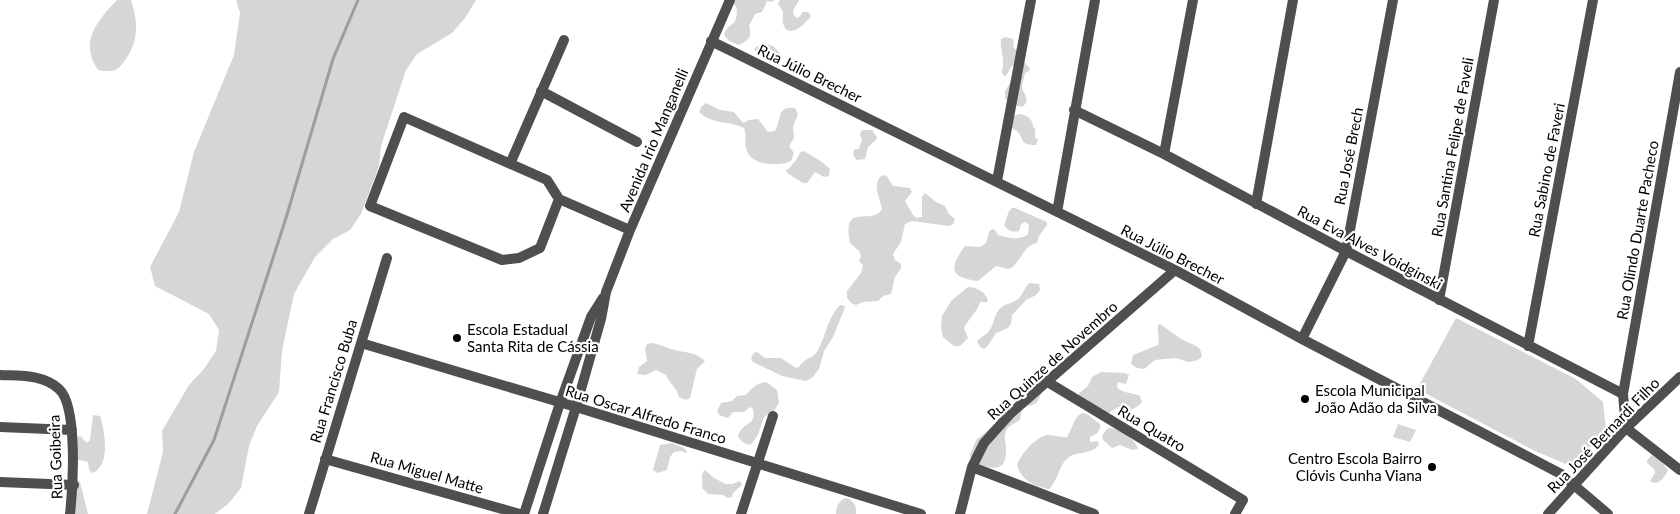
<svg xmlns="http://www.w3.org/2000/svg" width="1680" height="514" font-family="Lato,sans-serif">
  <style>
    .green { fill: #d6d6d6 }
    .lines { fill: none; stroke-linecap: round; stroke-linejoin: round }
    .stream { stroke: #9d9d9d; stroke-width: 3 }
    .street { stroke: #4f4f4f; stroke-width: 10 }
    .poi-dot { fill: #000; stroke: #fff; stroke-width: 2 }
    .labels { text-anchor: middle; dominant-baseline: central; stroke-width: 4.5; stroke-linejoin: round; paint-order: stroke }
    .street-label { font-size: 15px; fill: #000; stroke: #fff }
    .poi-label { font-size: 15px; fill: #000; stroke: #fff; text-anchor: start }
  </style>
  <rect width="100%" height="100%" fill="#fff"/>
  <!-- green -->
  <path class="green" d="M117,0H131C138,21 139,42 125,60C123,63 120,67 117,69C112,72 104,71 98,70C79,42 97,21 117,0Z
    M236,0H476L465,18L452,33L417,54L406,70L381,146L379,166L361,214L350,230L333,239L315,257L294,294L282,351L279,392L257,426L249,446L241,488L229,503L215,514H147L163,452L162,431L189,385L203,370L216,351L219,330L209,314L155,286L150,267L179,212L194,152L234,55L240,13Z
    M728,0H775L771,2L767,1L762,12L755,14L749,26C752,37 750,39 739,45L729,41L724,35C727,22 740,28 736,6Z
    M780,0H799L793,11L794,16L798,18L803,12H808L811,16C806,24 787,41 783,23C782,20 783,17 783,14C783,10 780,7 778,3Z
    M1005,37L1013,39L1014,44L1013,47L1015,49L1019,50L1023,61L1030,68L1029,71L1025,73L1022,86L1023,91C1027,97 1029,102 1022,107L1010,104L1005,98V91L1014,77L1015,64L1011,67L1006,76L1003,75C1000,67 1002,74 1003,66C1004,57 1000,48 1001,39Z
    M767,44L773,46L782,55L779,60L770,56L761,57L754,49L757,46Z
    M706,103L720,110L734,112L743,123L749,120L758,119L768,132L775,131C782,119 776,106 795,108L798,114L793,127L794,138L789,146L794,153L791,161C777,167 750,166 746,148C744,141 747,136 744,128C730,121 710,124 699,112L702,106Z
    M1018,114C1026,114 1033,119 1033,127L1035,128V137L1038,140L1036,145C1020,145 1025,141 1018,132C1016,130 1013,129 1011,127L1012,117Z
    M864,130H872L877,137L876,140L868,147L865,159L857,160L854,157L853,152L855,149H859L862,139L860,135L861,131Z
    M804,151C814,157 822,161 830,169L829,176L824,177L815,172L807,183H803L787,173L786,169H789C793,163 798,159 800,152Z
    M886,175L893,186L910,188L912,192L905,201L913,215L917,218L922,217V197L925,193L936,202L945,206L949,214L955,219L953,224L949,226L912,221L905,224L901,242L893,254L895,260L901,264V268L895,277L891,294L883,296L878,301L863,302L856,305L851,303L847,298V291L861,273L863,265L859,261L861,256L859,251L850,243C841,200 873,227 882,209C880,198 872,185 881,176Z
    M1012,208H1015L1047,222V225L1039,236L1037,243C1023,245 1021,263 1009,269L996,266L978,281C949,277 949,268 965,246L980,247L986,243L989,232L992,229L995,230L998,235C1009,238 1019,241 1028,234L1029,225L1026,222L1021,224L1019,231C1013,233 1008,231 1004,225L1009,211Z
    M1030,283L1039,284L1040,290L1036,295L1026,300L1012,315L1011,324L1008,328L996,333L987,347L984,349L980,347L977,341C981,337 986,335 989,331C995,324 993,313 1002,307C1007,303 1014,303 1019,298C1024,293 1024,287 1030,283Z
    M968,287C977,287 985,292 988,300L987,302H980C976,314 969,318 964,328L968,338L960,346H954L943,337L941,327L942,316L951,301Z
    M840,305L845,306L844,310L833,337L824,351L819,369L812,378L806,381L782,376L753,362L751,358L754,353L757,352L765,358H781L796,368L799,367C804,358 812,359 817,352C826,337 827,318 840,305Z
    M1456,318L1576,379L1603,402L1606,429L1573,467L1535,451L1417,389Z
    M1160,324L1181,339L1196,346L1200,349L1202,356L1198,360L1189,362L1175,358L1155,360L1144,369L1137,368L1131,364L1133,355L1158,345C1160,338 1157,332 1158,325Z
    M652,343C659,344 665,347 671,349C684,353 695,351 705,361L697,369L690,398L686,400L679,397C677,388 670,384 666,375L656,370L646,375L637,374L639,367L647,361L645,349L647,344Z
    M1101,372L1125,373L1129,375L1126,384L1118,382L1117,387C1122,394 1133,392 1140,396L1142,402C1135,411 1128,410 1118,407L1107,414L1079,398V393L1088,386L1092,377Z
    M766,382L777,390L779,403L773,412L764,417C760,428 759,437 750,445L744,443L738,437C741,421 757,427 753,409L750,407L744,412H733L728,418L719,415L717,411L721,403L732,401L737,396L746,395C752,388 757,383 766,382Z
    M1032,388L1037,389L1041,394C1038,402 1035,406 1026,406L1022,409L1020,420C1016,423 1010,425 1007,429C1003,436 1006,442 1006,449C1007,476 988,468 972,461L970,455L976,440L1020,403L1022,393Z
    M1082,413L1087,414L1100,424C1101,432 1096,434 1090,437V442L1098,441L1099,445C1090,455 1079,451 1069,457C1059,464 1058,481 1049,489C1035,487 1021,480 1017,465C1021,454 1035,437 1048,435C1054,435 1060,438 1067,437C1073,428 1073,418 1082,413Z
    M93,415L100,416C105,430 111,467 92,473L89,470L88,462L79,460L76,458V438L80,436L87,443L90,440Z
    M1398,424L1416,430L1410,442L1393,437Z
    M1109,428C1119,428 1136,439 1138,449L1132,450L1120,445L1112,448L1103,440L1102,436L1106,430Z
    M672,443L684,448L687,451L686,453L681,451L674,452L670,457L667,470L658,473L653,470L660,445Z
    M1652,455L1660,460L1668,470C1665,477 1658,487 1650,481L1655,473L1654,469L1647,463V460Z
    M705,470L714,478L726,484H732L740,481L742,485L733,493L732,497L728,498L723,495L708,494L702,488C704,481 699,476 705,470Z
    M77,480L80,482L88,514H68Z
    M845,498C853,499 857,506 856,514H836C836,506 838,503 845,498Z"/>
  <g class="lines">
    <!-- stream -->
    <path class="stream" d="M175,514L214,440L286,218L333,59L358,0"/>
    <!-- street -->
    <path class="street" d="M711,41L1175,270L1302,339L1561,474L1608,514
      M541,91L637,142
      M1074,110L1164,154L1346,251L1623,394L1626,428L1680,470
      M1164,154L1193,0
      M510,164L564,40
      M997,181L1031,0
      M559,199L540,248L519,258L502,260L370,206L404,117L547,180L559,199L630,230
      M1256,204L1293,0
      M1057,212L1095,0
      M1439,300L1494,0
      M1302,339L1346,251L1393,0
      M361,343L576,407L921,514
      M1528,346L1593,0
      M0,375C20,376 43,374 59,389C78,406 73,488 70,514
      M1046,381L1243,500L1235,514
      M1623,394L1680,72
      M0,427L72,430
      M325,459L520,514
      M972,467L1094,514
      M0,482L74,485
      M309,514L387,258
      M524,514L560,403L591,317L603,298
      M543,514L576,407L601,319L606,292L630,230L730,0
      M741,514L773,416
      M960,514L972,467L984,443L1011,413L1175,270
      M1548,514L1626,428L1680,377"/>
  </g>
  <!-- markers -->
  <g class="poi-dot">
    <circle cx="457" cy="338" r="5"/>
    <circle cx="1305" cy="399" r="5"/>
    <circle cx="1432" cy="467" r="5"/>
  </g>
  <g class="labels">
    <!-- street labels -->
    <g class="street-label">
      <text transform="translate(810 73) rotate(26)">Rua Júlio Brecher</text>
      <text transform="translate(653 140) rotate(-67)">Avenida Irio Manganelli</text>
      <text transform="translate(1452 147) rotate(-80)">Rua Santina Felipe de Faveli</text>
      <text transform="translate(1348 156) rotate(-79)">Rua José Brech</text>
      <text transform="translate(1546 170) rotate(-79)">Rua Sabino de Faveri</text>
      <text transform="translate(1637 230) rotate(-80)">Rua Olindo Duarte Pacheco</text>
      <text transform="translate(1370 247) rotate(28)">Rua Eva Alves Voidginski</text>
      <text transform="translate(1173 254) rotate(27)">Rua Júlio Brecher</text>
      <text transform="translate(1052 360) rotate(-42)">Rua Quinze de Novembro</text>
      <text transform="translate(333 381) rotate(-73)">Rua Francisco Buba</text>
      <text transform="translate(646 414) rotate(17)">Rua Oscar Alfredo Franco</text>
      <text transform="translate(1152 428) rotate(31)">Rua Quatro</text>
      <text transform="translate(1603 435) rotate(-46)">Rua José Bernardi Filho</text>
      <text transform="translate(55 457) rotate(-92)">Rua Goibeira</text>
      <text transform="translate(427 472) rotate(16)">Rua Miguel Matte</text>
    </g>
    <!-- poi labels -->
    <g class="poi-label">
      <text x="467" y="329">Escola Estadual<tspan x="467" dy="17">Santa Rita de Cássia</tspan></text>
      <text x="1315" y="390">Escola Municipal<tspan x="1315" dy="17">João Adão da Silva</tspan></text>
      <text x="1422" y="458" text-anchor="end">Centro Escola Bairro<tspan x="1422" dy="17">Clóvis Cunha Viana</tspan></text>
    </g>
  </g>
</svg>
